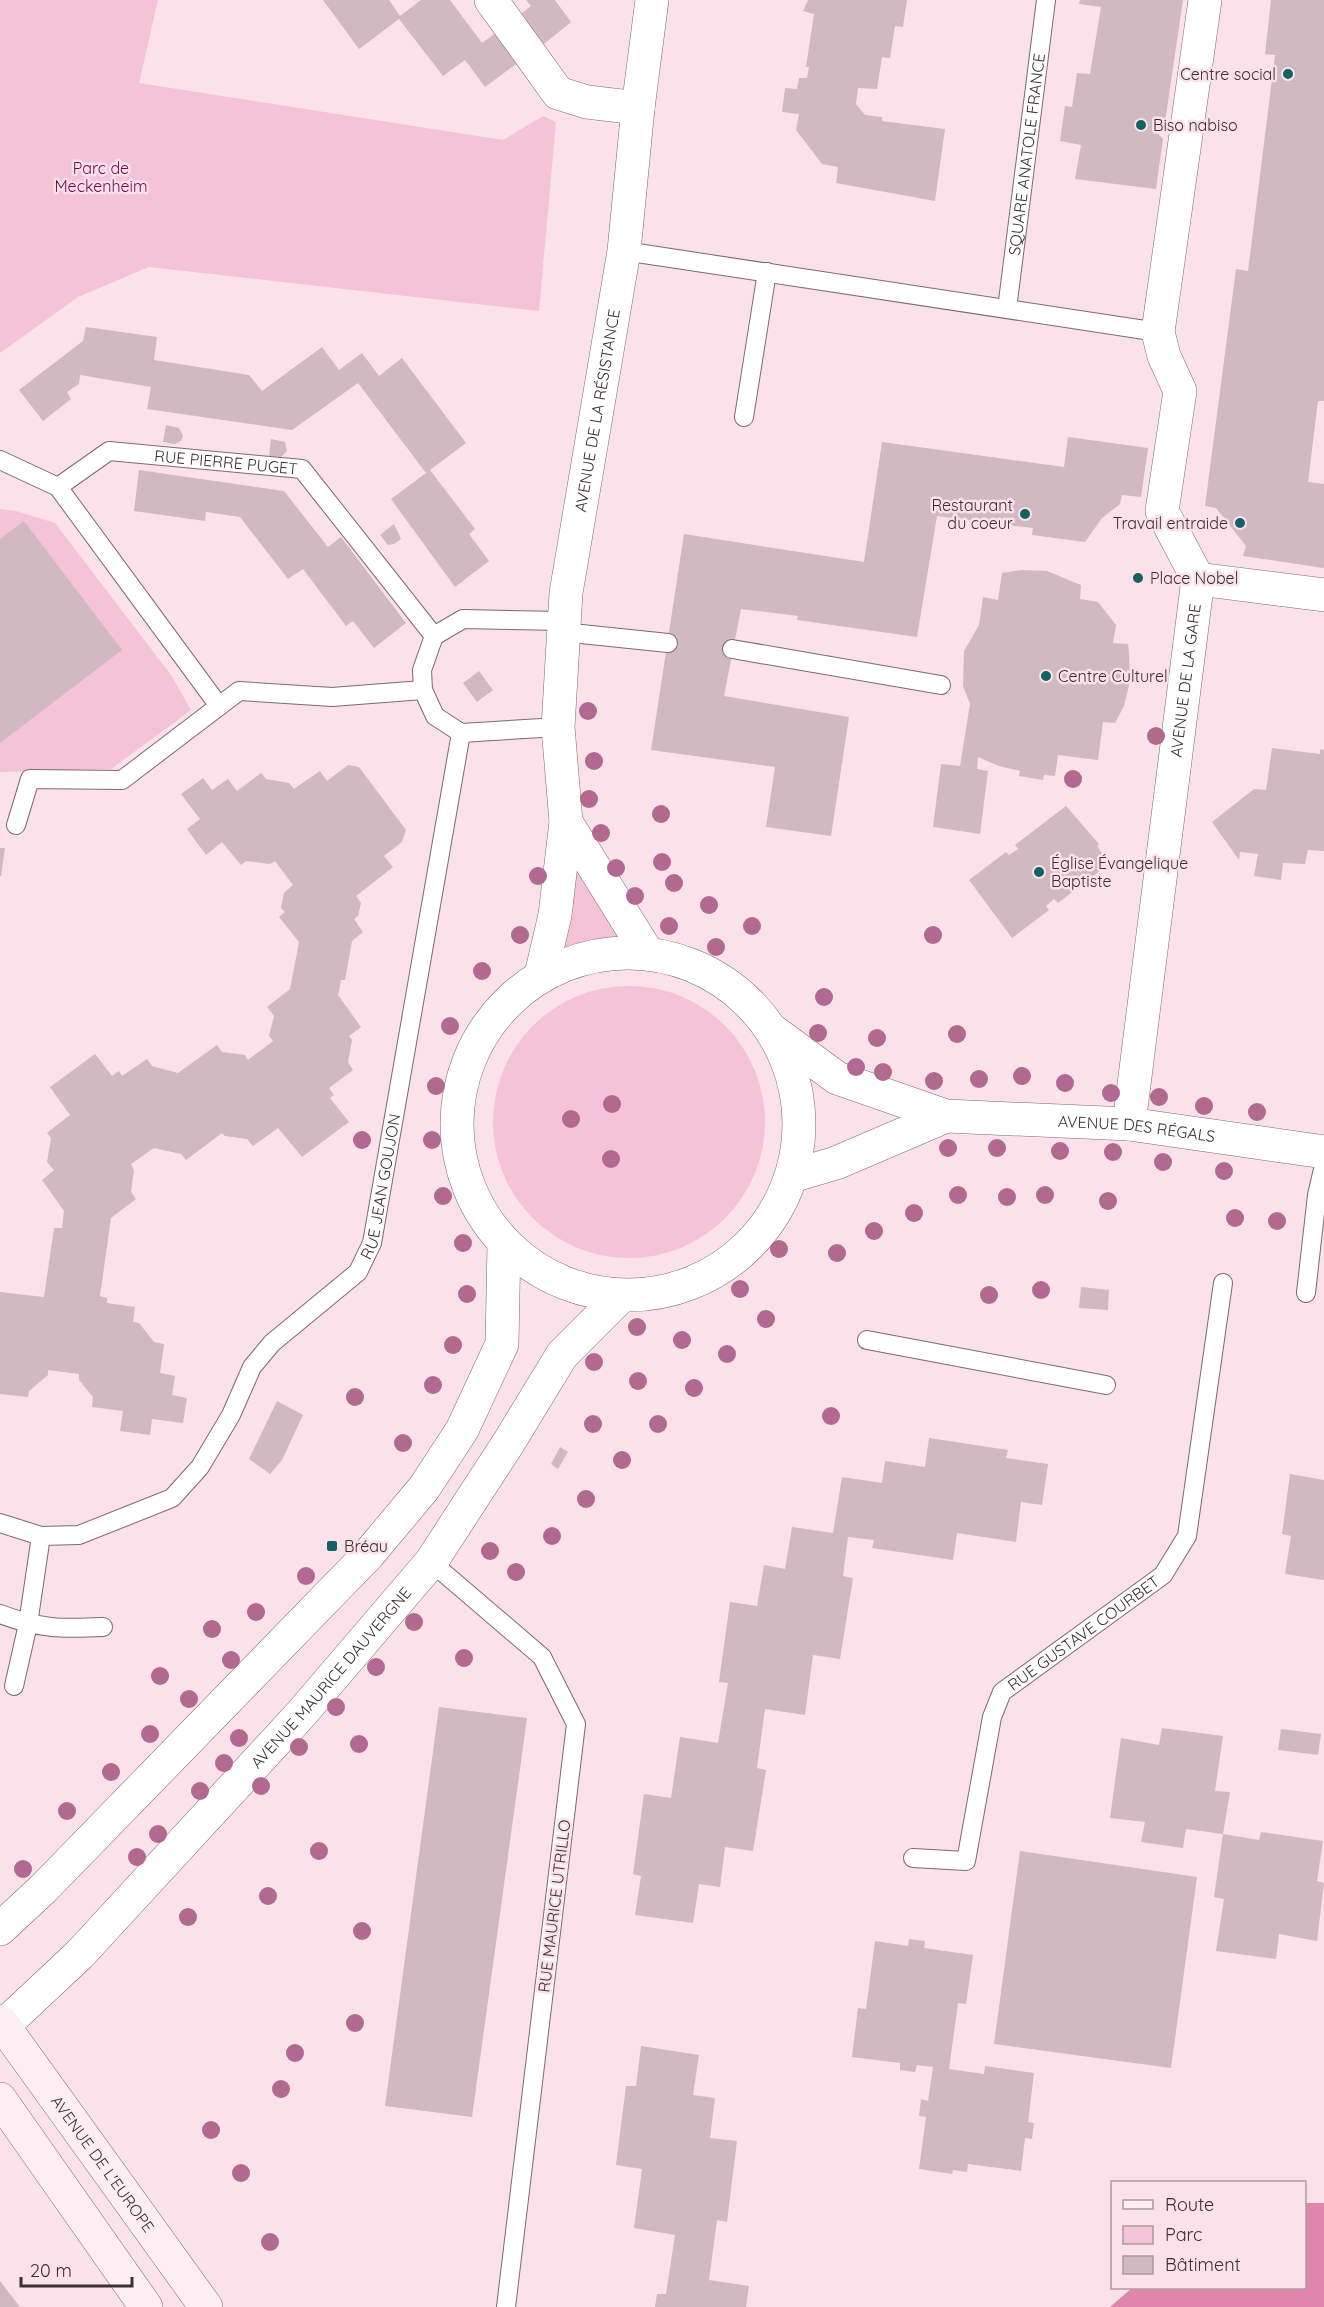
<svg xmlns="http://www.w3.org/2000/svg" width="1324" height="2307" font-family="Quicksand,sans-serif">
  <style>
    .green { fill: #f5c3d6 }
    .forest { fill: #e085ab }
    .building { fill: #d1b9c2 }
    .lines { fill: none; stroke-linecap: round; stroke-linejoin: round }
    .service-casing { stroke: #7f6971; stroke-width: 20 }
    .minor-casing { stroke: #7f6971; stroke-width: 34 }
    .tertiary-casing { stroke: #7f6971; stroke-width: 34 }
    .secondary-casing { stroke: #7f6971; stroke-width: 34 }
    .service { stroke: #fff; stroke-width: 18 }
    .minor { stroke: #fff; stroke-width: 33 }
    .tertiary { stroke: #fff; stroke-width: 33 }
    .secondary { stroke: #fceef3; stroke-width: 33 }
    .tree { fill: #b16990 }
    .poi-dot { fill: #126263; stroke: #fae1ea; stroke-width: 2 }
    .labels { text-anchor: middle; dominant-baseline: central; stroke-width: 5; stroke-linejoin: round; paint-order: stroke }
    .poi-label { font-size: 16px; fill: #3a3033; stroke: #fae1ea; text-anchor: start }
    .street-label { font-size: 16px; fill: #3a3033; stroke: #fae1ea }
    .park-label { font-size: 16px; fill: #760647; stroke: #fae1ea }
  </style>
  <rect width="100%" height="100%" fill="#fae1ea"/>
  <!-- green -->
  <path class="green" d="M0,0H158L139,83L503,140L543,116L556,122L539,311L149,267L78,297L0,353Z
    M0,509L16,511L55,523L171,675L191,710L111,769L0,772Z
    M573,848L627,936L558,950Z
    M493 1122a136 136 0 1 1 272 0a136 136 0 1 1-272 0Z"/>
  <!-- forest -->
  <path class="forest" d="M1305,2203H1324V2307H1110L1132,2288H1304Z"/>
  <!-- building -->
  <path class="building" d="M323,0H389L400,16L421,0H450L482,43L497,32L520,61L485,87L465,60L443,76L399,19L359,49Z
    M526,0H555L571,22L539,48L516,18L531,6Z
    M808,0H907L903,27L895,26L890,58L882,57L877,89L858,88L856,104L865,115L882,117V121L945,129L935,201L836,183L838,167L822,164L796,130L799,114L782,112L785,88L797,89L799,78H807L809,67H806L814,14L803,11Z
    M1080,0H1183L1165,122L1155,119L1153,128L1163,139L1156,189L1075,179L1081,145L1060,141L1065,106L1072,107L1077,73L1090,74L1101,7L1079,4Z
    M1271,0H1324V401H1318L1308,482L1324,484V568L1243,556L1246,546L1216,508L1205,506L1236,269L1248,271L1275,55L1265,54Z
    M86,327L157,337L154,360L249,375L262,391L322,347L339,370L362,353L379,376L402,358L466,443L430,470L475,529L469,534L489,561L455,587L391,499L426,473L358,383L292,430L147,409L151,387L80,375L79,384L67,392L71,399L43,421L19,390L83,341Z
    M166,425L179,428L183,436L181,441L175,444L163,442Z
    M1068,437L1148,448L1141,497L1122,495L1120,504L1102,518L1085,542L1032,535L1033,528L937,516L917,637L797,620L798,616L741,609L724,696L849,717L831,836L766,827L775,767L651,750L684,534L864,562L882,442L1064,467Z
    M271,439L285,442L287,451L281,457L269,456Z
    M139,470L284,491L328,547L341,537L406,623L374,648L353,621L346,626L303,569L288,579L240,517L206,512L205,521L134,511Z
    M24,521L122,650L0,743V539Z
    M394,524L401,539L394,544L388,545L380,535Z
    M1022,570L1047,571L1081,585L1080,599L1098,602L1116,625L1113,643L1128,644L1129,652L1130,681L1124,706L1115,723L1103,722L1098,760L1058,755L1055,776L1044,775L1043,780L1019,776L1020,771L999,766L978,757L977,769L988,771L980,834L933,827L941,764L960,766L970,704L963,686L964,651L979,625L983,597L998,600L1002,573Z
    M479,671L493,690L477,702L463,683Z
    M1272,748L1320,754V749L1324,750V851L1308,850L1305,864L1283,863L1281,880L1254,876L1258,854L1240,852L1239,860L1212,822L1254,789L1266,790Z
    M348,765L359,767L406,830L402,842L384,856L393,867L356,896L361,903L358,916L354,919L363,932L352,941L345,980H341L338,995L361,1027L349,1036L352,1040L348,1062L353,1070L329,1088L334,1095L330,1098L349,1122L302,1157L278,1128L253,1146L247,1139L225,1136L222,1133L186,1160L181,1154L154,1148L131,1164L134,1170L131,1192L136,1199L111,1218L100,1296L107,1298V1303L135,1307L133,1322L139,1323L154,1342L164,1344L160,1373L175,1376L172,1395L187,1398L183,1423L152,1419L150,1435L120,1431L123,1411L92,1407L93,1397L79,1380V1374L48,1370V1375L29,1391L28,1397L0,1394V1292L44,1297L54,1228H62L64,1211L42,1180L54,1170L47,1162L51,1138L47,1133L70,1115L50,1087L95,1054L112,1076L119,1071L122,1076L147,1059L152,1066L178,1073L217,1045L222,1052L245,1055L248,1060L273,1041L269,1036L274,1016L267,1007L290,989L299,942L279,917L285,912L281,908L284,893L293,885L275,861L270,864L246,861L241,865L222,842L206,855L187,829L200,819L181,794L203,778L212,790L228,779L237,791L261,773L266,779L289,783L294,789L320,771L327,781Z
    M1066,806L1099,844L1097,846L1109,864L1058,903L1054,899L1046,906L1049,910L1012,938L969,880L1006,852L1009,855L1018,849L1015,845Z
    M0,848H5L1,876H0Z
    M1081,1287L1109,1290L1108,1310L1079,1308Z
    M277,1401L303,1415L282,1460L270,1474L249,1459Z
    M929,1438L1008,1450L1006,1458L1048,1464L1042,1505L1021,1502L1016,1542L957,1533L953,1560L872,1548L874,1540L848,1537L843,1576L853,1578L840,1659L813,1655L805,1715L765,1709L757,1768L766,1770L753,1851L725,1847L720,1887L699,1884L693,1923L635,1915L641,1876L633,1874L644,1794L671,1798L680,1737L718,1743L728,1683L719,1682L730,1602L757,1606L764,1565L785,1569L792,1527L833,1533L842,1477L882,1483L885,1461L925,1467Z
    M560,1447L568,1452L558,1469L551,1464Z
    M1290,1474L1324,1480V1580L1285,1574L1291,1536L1282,1534Z
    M439,1707L527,1718L472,2117L385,2106Z
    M1162,1728L1223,1736L1215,1791L1230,1792L1223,1834L1259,1840L1261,1832L1323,1841L1317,1881L1324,1883L1317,1941L1279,1934L1276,1959L1216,1951L1224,1899L1214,1897L1223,1834L1186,1829L1183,1848L1141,1842L1145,1822L1110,1818L1121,1738L1159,1745Z
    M1281,1729L1321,1734L1318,1755L1278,1750Z
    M1020,1851L1197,1877L1171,2068L994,2044Z
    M909,1939L925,1941L924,1948L973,1955L966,2004L958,2003L949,2069L984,2074L985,2066L1034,2073L1028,2122L1034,2123L1032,2139L1025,2138L1021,2171L968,2164L967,2172L953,2170L952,2174L919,2169L926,2117L919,2116L921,2099L928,2101L933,2067L917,2065L915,2072L900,2070V2063L852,2057L858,2008L866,2009L875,1941L908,1946Z
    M641,2046L699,2055L693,2095L715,2098L710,2138L737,2141L727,2222L717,2220L709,2280L749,2286L746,2307H655L657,2294H666L675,2235L634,2228L642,2169L616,2165L626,2086H636Z
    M0,2281L20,2307H0Z"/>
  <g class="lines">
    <!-- service casing -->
    <g class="service-casing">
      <g id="service">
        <path d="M624,251L1158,332"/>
        <path id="s1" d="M1007,309L1046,0"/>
        <path d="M744,417L767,272"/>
        <path d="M0,460L58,487L219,706"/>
        <path id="s2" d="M58,487L109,451L302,469L434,636"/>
        <path d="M562,632L668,643"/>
        <path d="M732,649L941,685"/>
        <path d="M558,727L461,733L435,716L423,690L422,670L434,636L463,619L563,621"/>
        <path d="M16,825L30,779L122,780L239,691L332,697L423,690"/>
        <path d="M1306,1293L1317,1195L1324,1165"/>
        <path d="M867,1340L1106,1385"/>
        <path id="s3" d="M0,1523L41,1536L79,1535L172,1498L200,1467L231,1415L252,1367L272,1343L358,1272L372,1243L461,733"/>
        <path d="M431,1562L542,1657L576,1724L506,2307"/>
        <path d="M0,1614C40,1629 61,1629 103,1627"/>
        <path d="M14,1686L28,1624L41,1536"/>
        <path id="s4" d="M913,1858L966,1861L992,1717L1002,1692L1163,1575L1187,1536L1223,1283"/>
      </g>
    </g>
    <!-- minor casing -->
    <g class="minor-casing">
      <g id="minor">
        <path d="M491,0L558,93L587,102L638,108"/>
        <path d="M1198,579L1324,595"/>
        <path d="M566,822L648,954"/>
        <path id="s5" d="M541,975L555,915L566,822L558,727L566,593L624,251L638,108L652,0"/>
        <path id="s6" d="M773,1031L837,1078L946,1116L1129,1124L1324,1152"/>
        <path id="s7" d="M1129,1124L1198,579L1162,511L1180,391L1164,356L1158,332L1205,0"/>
        <path d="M792,1176L836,1163L946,1116"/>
      </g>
    </g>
    <!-- tertiary casing -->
    <g class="tertiary-casing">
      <g id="tertiary">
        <circle cx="628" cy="1124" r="171"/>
        <path d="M0,1929L44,1888L368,1555L424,1488L462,1430L502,1344L504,1244"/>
        <path id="s8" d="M0,2029L80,1954L301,1714L431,1562L509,1442L562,1355L621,1296"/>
      </g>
    </g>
    <!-- secondary casing -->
    <g class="secondary-casing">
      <g id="secondary">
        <path id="s9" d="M0,2021L206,2307"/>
        <path d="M0,2099L146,2307"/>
      </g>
    </g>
    <!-- service -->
    <use href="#service" class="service"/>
    <!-- minor -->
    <use href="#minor" class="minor"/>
    <!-- tertiary -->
    <use href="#tertiary" class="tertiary"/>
    <!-- secondary -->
    <use href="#secondary" class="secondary"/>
  </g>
  <!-- trees -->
  <g class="tree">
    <circle cx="588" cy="711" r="9"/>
    <circle cx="1156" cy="736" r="9"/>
    <circle cx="594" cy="761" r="9"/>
    <circle cx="1073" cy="779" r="9"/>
    <circle cx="589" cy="799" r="9"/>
    <circle cx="661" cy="814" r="9"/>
    <circle cx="601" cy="833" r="9"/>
    <circle cx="662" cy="862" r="9"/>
    <circle cx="616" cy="868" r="9"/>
    <circle cx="538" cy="876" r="9"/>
    <circle cx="674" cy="883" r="9"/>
    <circle cx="635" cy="896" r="9"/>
    <circle cx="709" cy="905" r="9"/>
    <circle cx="669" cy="926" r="9"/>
    <circle cx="752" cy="926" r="9"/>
    <circle cx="520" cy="935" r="9"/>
    <circle cx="933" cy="935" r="9"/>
    <circle cx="716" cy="947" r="9"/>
    <circle cx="482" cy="971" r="9"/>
    <circle cx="824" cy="997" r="9"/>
    <circle cx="450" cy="1026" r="9"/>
    <circle cx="818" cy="1033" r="9"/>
    <circle cx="957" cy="1034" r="9"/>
    <circle cx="877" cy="1038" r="9"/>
    <circle cx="856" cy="1067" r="9"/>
    <circle cx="883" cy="1072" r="9"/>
    <circle cx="1022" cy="1076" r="9"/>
    <circle cx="979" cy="1079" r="9"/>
    <circle cx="934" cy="1081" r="9"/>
    <circle cx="1065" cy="1083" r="9"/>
    <circle cx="436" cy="1086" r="9"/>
    <circle cx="1111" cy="1093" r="9"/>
    <circle cx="1159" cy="1097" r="9"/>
    <circle cx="612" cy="1104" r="9"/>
    <circle cx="1204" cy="1106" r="9"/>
    <circle cx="1257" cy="1112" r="9"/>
    <circle cx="571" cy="1119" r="9"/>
    <circle cx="362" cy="1140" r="9"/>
    <circle cx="432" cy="1140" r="9"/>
    <circle cx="948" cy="1148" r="9"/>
    <circle cx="997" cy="1148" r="9"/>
    <circle cx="1060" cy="1151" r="9"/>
    <circle cx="1113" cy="1152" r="9"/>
    <circle cx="611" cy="1159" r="9"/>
    <circle cx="1163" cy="1162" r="9"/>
    <circle cx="1224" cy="1171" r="9"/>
    <circle cx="958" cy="1195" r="9"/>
    <circle cx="1045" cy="1195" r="9"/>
    <circle cx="443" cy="1196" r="9"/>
    <circle cx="1007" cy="1197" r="9"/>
    <circle cx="1108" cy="1201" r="9"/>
    <circle cx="914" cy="1213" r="9"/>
    <circle cx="1235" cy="1218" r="9"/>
    <circle cx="1277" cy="1221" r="9"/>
    <circle cx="874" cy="1231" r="9"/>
    <circle cx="463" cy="1243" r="9"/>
    <circle cx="779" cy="1249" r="9"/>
    <circle cx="837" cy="1253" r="9"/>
    <circle cx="740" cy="1289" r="9"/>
    <circle cx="1041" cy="1290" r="9"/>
    <circle cx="467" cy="1294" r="9"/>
    <circle cx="989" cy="1295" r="9"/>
    <circle cx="766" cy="1319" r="9"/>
    <circle cx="637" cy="1327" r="9"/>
    <circle cx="682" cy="1340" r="9"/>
    <circle cx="453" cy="1345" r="9"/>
    <circle cx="727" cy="1354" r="9"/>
    <circle cx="594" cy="1362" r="9"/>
    <circle cx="638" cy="1381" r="9"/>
    <circle cx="433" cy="1385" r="9"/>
    <circle cx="694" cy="1388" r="9"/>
    <circle cx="355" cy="1397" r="9"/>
    <circle cx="831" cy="1416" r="9"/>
    <circle cx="593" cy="1424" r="9"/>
    <circle cx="658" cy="1424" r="9"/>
    <circle cx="403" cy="1443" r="9"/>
    <circle cx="622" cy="1460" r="9"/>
    <circle cx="586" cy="1499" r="9"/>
    <circle cx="552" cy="1536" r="9"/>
    <circle cx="490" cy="1551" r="9"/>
    <circle cx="516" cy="1572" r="9"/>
    <circle cx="306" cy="1576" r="9"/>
    <circle cx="256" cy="1612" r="9"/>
    <circle cx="414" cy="1622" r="9"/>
    <circle cx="212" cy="1629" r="9"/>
    <circle cx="464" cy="1658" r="9"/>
    <circle cx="231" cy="1660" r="9"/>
    <circle cx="376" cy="1667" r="9"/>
    <circle cx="160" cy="1676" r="9"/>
    <circle cx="189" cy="1699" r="9"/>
    <circle cx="336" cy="1707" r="9"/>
    <circle cx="150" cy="1734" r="9"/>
    <circle cx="239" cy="1738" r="9"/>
    <circle cx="359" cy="1744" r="9"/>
    <circle cx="299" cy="1747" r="9"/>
    <circle cx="224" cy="1763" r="9"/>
    <circle cx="111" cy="1772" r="9"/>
    <circle cx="261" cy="1786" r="9"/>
    <circle cx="200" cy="1791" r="9"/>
    <circle cx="67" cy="1811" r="9"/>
    <circle cx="158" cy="1834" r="9"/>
    <circle cx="319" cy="1851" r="9"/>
    <circle cx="137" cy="1857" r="9"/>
    <circle cx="23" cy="1869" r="9"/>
    <circle cx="268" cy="1896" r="9"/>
    <circle cx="188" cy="1917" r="9"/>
    <circle cx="362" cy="1931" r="9"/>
    <circle cx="355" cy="2023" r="9"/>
    <circle cx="295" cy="2053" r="9"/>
    <circle cx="281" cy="2089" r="9"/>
    <circle cx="211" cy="2130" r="9"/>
    <circle cx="241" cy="2173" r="9"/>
    <circle cx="270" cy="2242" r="9"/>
  </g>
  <!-- markers -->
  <g class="poi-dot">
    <circle cx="1288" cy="74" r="6"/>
    <circle cx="1141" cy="125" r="6"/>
    <circle cx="1025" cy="514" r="6"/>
    <circle cx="1240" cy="523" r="6"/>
    <circle cx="1138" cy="578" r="6"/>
    <circle cx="1046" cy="676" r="6"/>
    <circle cx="1039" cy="872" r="6"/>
    <rect x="326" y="1540" width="12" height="12" rx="3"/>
  </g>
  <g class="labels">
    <!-- poi labels -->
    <g class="poi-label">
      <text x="1276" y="74" text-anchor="end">Centre social</text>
      <text x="1153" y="125">Biso nabiso</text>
      <text x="1013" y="505" text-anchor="end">Restaurant<tspan x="1013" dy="18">du coeur</tspan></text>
      <text x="1228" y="523" text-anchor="end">Travail entraide</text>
      <text x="1150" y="578">Place Nobel</text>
      <text x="1058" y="676">Centre Culturel</text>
      <text x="1051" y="863">Église Évangelique<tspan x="1051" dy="18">Baptiste</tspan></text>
      <text x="344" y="1546">Bréau</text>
    </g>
    <!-- street labels -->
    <g class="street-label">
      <text stroke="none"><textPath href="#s1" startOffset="156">SQUARE ANATOLE FRANCE</textPath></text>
      <text stroke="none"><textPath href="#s5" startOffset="570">AVENUE DE LA RÉSISTANCE</textPath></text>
      <text stroke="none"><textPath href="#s2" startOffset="180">RUE PIERRE PUGET</textPath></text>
      <text stroke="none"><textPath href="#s7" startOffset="447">AVENUE DE LA GARE</textPath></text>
      <text stroke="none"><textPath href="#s6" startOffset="386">AVENUE DES RÉGALS</textPath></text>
      <text stroke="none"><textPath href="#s3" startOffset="568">RUE JEAN GOUJON</textPath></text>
      <text stroke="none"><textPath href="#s4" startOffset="327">RUE GUSTAVE COURBET</textPath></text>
      <text stroke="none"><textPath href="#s8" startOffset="483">AVENUE MAURICE DAUVERGNE</textPath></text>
      <text transform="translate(554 1906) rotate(-83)">RUE MAURICE UTRILLO</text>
      <text stroke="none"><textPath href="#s9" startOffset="176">AVENUE DE L'EUROPE</textPath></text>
    </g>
    <!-- park labels -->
    <g class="park-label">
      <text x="101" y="168">Parc de<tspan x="101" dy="18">Meckenheim</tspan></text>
    </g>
  </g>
  <!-- legend -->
  <rect x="1111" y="2181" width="195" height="108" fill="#fae1ea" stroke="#ad9aa1" stroke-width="1.5"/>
  <rect x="1123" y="2200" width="30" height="9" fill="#fceef3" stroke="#ad9aa1" stroke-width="1.5"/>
  <text x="1165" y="2211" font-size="18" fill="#3a3033">Route</text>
  <rect x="1123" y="2226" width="30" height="18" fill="#f5c3d6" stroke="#ad9aa1" stroke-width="1.5"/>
  <text x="1165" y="2241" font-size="18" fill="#3a3033">Parc</text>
  <rect x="1123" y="2256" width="30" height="18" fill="#d1b9c2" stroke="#ad9aa1" stroke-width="1.5"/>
  <text x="1165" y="2271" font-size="18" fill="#3a3033">Bâtiment</text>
  <!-- scale -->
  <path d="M21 2277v9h111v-9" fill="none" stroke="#3a3033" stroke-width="3"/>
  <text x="30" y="2277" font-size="18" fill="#3a3033" stroke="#fae1ea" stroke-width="4.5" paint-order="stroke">20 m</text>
</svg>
